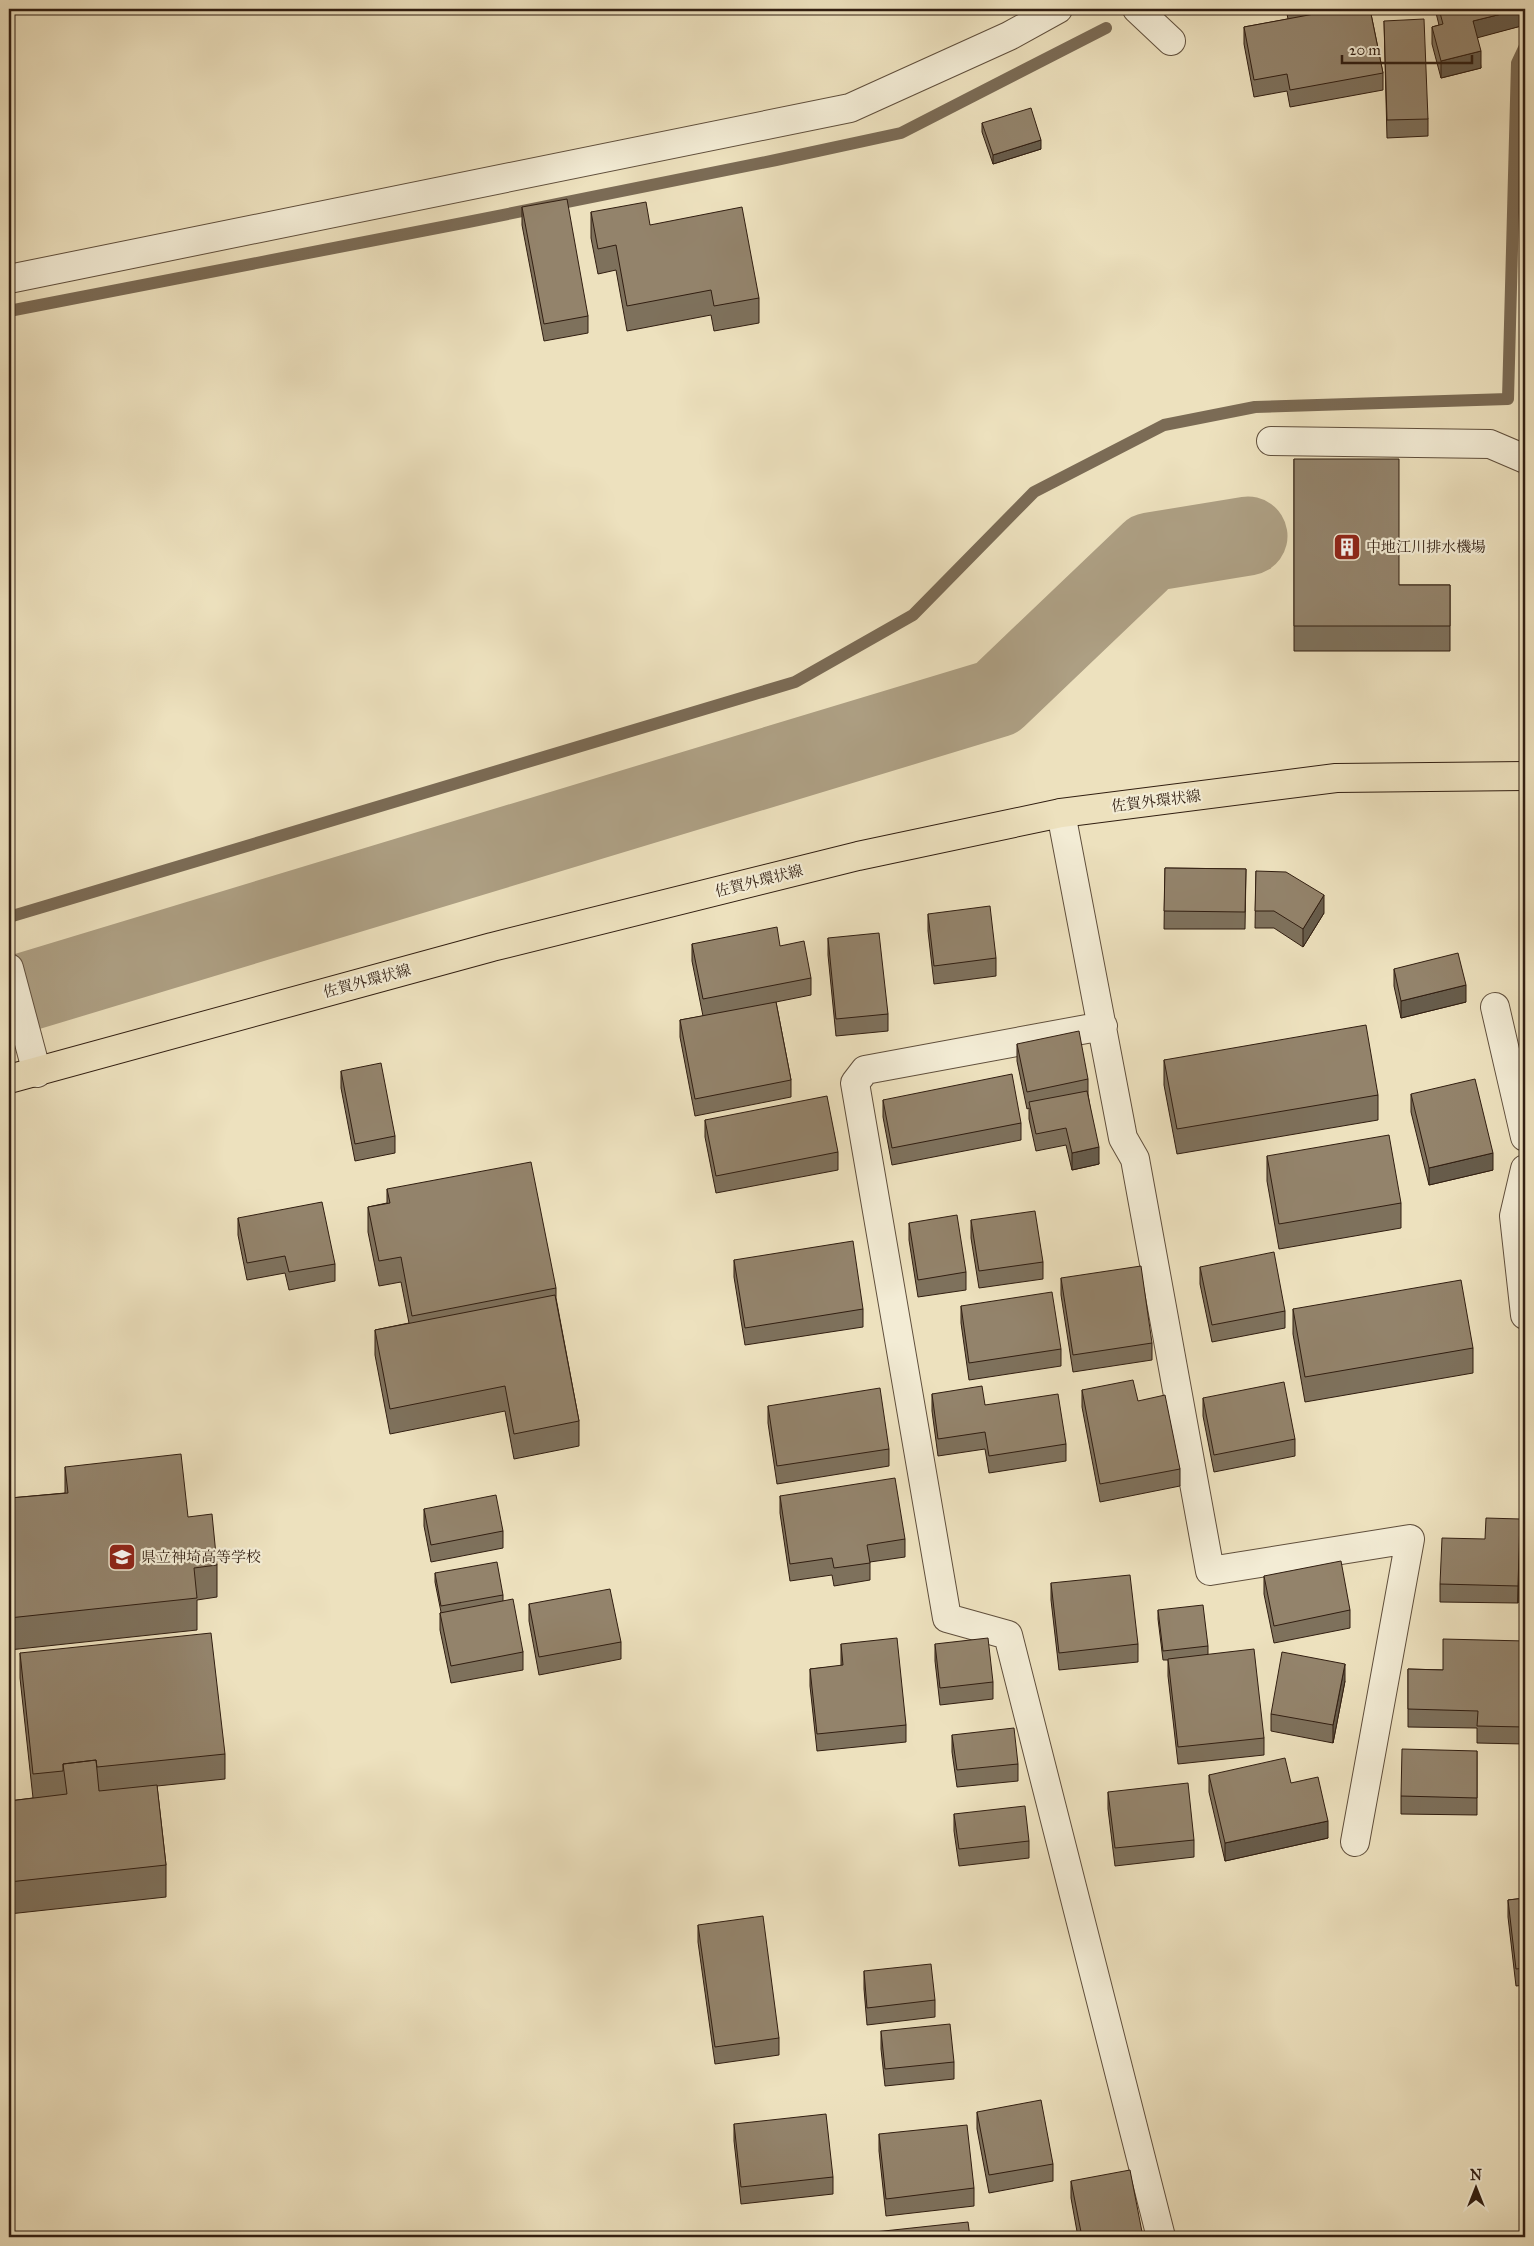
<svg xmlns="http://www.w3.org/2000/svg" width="1534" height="2246" font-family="'IM FELL Great Primer','Noto Serif JP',serif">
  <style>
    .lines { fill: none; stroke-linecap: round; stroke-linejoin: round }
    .stream { stroke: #7b6b55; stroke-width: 12 }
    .river { stroke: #ad9f83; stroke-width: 79 }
    .minor-casing { stroke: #604f3c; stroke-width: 30 }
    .major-casing { stroke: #311e11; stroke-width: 30 }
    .minor { stroke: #f3ecd5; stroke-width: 28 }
    .major { stroke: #ede1be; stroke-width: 28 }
    .wall { fill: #7e715c; stroke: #311e11 }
    .shaded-wall { fill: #675c4b; stroke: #311e11 }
    .building { fill: #93836b; stroke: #311e11 }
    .labels { text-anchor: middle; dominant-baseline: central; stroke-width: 4.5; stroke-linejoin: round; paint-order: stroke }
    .poi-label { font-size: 15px; fill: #311e11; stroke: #f3ecd5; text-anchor: start }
    .street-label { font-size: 15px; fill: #311e11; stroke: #f3ecd5 }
  </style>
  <rect width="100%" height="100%" fill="#ede1be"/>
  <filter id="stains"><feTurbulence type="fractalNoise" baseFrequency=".004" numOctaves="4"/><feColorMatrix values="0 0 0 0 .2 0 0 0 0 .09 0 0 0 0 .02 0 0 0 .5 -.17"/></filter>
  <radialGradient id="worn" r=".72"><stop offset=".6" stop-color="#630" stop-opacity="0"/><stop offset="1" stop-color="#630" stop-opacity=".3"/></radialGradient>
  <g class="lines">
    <!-- stream -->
    <path class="stream" d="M9,311L468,222L776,160L901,133L1106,28
      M9,917L795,682L913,615L1034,492L1164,425L1255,407L1508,399L1517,63L1525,46"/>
    <!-- river -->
    <path class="river" d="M9,997L997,698L1150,552L1248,536"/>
    <!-- minor casing -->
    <g class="minor-casing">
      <path id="minor" d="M1137,9L1171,41
        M9,279L850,108L1009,36L1058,9
        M1271,441L1490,444L1525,459
        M1061,813L1123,1138L1135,1159L1210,1571L1410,1539L1355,1842
        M9,968L37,1073
        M1495,1007L1525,1137
        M1103,1026L865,1070L855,1083L947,1618L1008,1635L1161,2237
        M1525,1169L1514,1216L1525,1315"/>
    </g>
    <!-- major casing -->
    <g class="major-casing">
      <path id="major" d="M9,1079L492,947L858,856L1061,813L1336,778L1525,776"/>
    </g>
    <!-- minor -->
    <use href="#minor" class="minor"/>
    <!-- major -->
    <use href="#major" class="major"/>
  </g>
  <!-- wall -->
  <path class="wall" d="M1286,9H1370L1383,73V90L1290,107L1287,91L1254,97L1244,44V27L1288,19Z
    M1435,9H1525V25L1477,37L1481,68L1441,78L1432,44V27L1439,25Z
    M1384,21L1428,119V136L1387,138Z
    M982,123L1041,149L993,164L982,132Z
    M522,207L588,316V333L544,341L522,225Z
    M591,212L650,225L759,298V323L714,331L711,315L627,331L616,270L598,274L591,238Z
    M1294,459L1399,585H1450V651H1294Z
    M1165,868L1246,869L1245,929H1164Z
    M1256,871L1324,913L1303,947L1274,928H1255Z
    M928,914L996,958V976L934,984L928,931Z
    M828,938L888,1014V1031L836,1036L828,955Z
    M692,944L780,946L811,978V995L776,1002L791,1080V1097L695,1116L680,1037V1020L703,1016L692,961Z
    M1394,969L1466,1002L1401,1018L1394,986Z
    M1017,1044L1088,1079V1094L1099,1164L1072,1170L1066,1145L1036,1151L1029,1119V1108L1027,1109L1017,1061Z
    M1164,1060L1378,1095V1120L1177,1154L1164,1085Z
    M341,1071L395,1136V1153L355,1161L341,1088Z
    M1411,1094L1493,1170L1429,1185L1411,1112Z
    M883,1100L1021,1123V1140L892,1165L883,1117Z
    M705,1120L838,1152V1170L716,1193L705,1137Z
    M1267,1156L1401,1203V1228L1279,1249L1267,1181Z
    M387,1189L556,1288V1298L579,1421V1446L514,1459L505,1411L390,1434L375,1355V1330L409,1323L401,1282L379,1286L368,1232V1207L387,1203Z
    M238,1218L335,1264V1281L289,1290L285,1273L247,1280L238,1235Z
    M971,1220L1043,1262V1279L979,1288L971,1238Z
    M909,1223L966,1272V1290L918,1297L909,1240Z
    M734,1260L863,1309V1327L745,1345L734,1277Z
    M1200,1267L1285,1311V1328L1212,1342L1200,1284Z
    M1061,1278L1152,1343V1360L1073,1372L1061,1295Z
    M961,1306L1061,1349V1366L969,1380L961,1323Z
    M1293,1309L1473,1348V1373L1305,1402L1293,1334Z
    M1082,1390L1138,1401L1180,1469V1486L1100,1502L1082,1407Z
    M932,1394L985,1405L1066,1444V1461L989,1473L985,1449L938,1456L932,1411Z
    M1203,1398L1295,1439V1456L1214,1472L1203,1416Z
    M768,1406L889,1449V1466L777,1484L768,1423Z
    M65,1467L188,1517L217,1565V1597L197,1600V1630L9,1650V1485L10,1498L65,1493Z
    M780,1496L905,1539V1557L870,1562V1580L834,1586L832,1575L790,1581L780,1513Z
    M424,1509L503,1531V1548L431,1562L424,1526Z
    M1520,1536L1518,1603L1440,1602V1584L1485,1539Z
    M435,1573L503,1595V1601L523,1652V1670L451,1683L440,1630V1613L441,1612L435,1582Z
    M1264,1576L1350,1610V1628L1274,1643L1264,1594Z
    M1051,1583L1138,1644V1662L1059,1670L1051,1600Z
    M529,1604L621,1642V1659L539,1675L529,1621Z
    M1158,1610L1208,1646V1655L1264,1738V1755L1178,1764L1168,1676V1660H1163L1158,1619Z
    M841,1644L906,1725V1742L817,1751L810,1686V1669L841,1666Z
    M935,1644L993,1682V1699L940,1705L935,1661Z
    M20,1653L225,1754V1779L157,1786L166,1865V1897L9,1914V1801L33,1798L20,1678Z
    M1525,1663L1524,1744L1477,1743V1728L1408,1727V1669L1443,1670Z
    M1345,1681L1333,1743L1271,1731V1714Z
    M952,1735L1018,1764V1781L957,1787L952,1752Z
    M1477,1751V1815L1401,1814V1796Z
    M1209,1775L1291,1783L1328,1838L1225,1861L1209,1792Z
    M1108,1792L1194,1840V1857L1115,1866L1108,1809Z
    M954,1814L1029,1841V1858L959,1866L954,1831Z
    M1525,1898V1985L1516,1986L1508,1917V1900Z
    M698,1925L779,2038V2055L715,2064L698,1942Z
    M864,1971L935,2000V2017L867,2025L864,1989Z
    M881,2031L954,2062V2079L885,2086L881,2049Z
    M977,2112L1053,2164V2181L989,2193L977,2129Z
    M734,2124L833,2177V2194L741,2204L734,2141Z
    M879,2134L974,2188V2206L886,2216L879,2151Z
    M1071,2181L1143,2237H1078L1071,2198Z"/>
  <!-- shaded-wall -->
  <path class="shaded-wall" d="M1522,9H1525V25L1473,39V21Z
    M1481,51V68L1441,78V61Z
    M1041,140V149L993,164V155Z
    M1324,895V913L1303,947V929Z
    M1466,985V1002L1401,1018V1001Z
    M1099,1147V1164L1072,1170V1153Z
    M1493,1153V1170L1429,1185V1168Z
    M1520,1519V1536L1518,1603V1586Z
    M1345,1664V1681L1333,1743V1725Z
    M1328,1821V1838L1225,1861V1843Z"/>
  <!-- building -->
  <path class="building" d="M1341,9H1370L1383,73L1290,90L1287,74L1254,80L1244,27Z
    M1439,9H1522L1473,21L1481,51L1441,61L1432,27L1443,24Z
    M1424,19L1428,119L1387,120L1384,21Z
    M1031,108L1041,140L993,155L982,123Z
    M567,199L588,316L544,324L522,207Z
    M646,202L650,225L742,207L759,298L714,306L711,290L627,306L616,245L598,249L591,212Z
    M1294,459H1399V585H1450V626H1294Z
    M1165,868L1246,869L1245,912L1164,911Z
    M1256,871L1286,872L1324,895L1303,929L1274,911H1255Z
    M990,906L996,958L934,966L928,914Z
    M777,927L780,946L804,941L811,978L703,999L692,944Z
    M879,933L888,1014L836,1019L828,938Z
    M1458,953L1466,985L1401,1001L1394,969Z
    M776,1002L791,1080L695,1099L680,1020Z
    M1366,1025L1378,1095L1177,1129L1164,1060Z
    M1079,1031L1088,1079L1027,1092L1017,1044Z
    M381,1063L395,1136L355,1144L341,1071Z
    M1012,1074L1021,1123L892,1148L883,1100Z
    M1475,1079L1493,1153L1429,1168L1411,1094Z
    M1087,1091L1099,1147L1072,1153L1066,1128L1036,1134L1029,1102Z
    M827,1096L838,1152L716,1176L705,1120Z
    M1389,1135L1401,1203L1279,1224L1267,1156Z
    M531,1162L556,1288L412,1316L401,1257L379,1261L368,1207L390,1203L387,1189Z
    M322,1202L335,1264L289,1272L285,1256L247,1263L238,1218Z
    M1035,1211L1043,1262L979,1271L971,1220Z
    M957,1215L966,1272L918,1280L909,1223Z
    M853,1241L863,1309L745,1328L734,1260Z
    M1274,1252L1285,1311L1212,1325L1200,1267Z
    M1141,1266L1152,1343L1073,1355L1061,1278Z
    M1461,1280L1473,1348L1305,1377L1293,1309Z
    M1052,1292L1061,1349L969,1363L961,1306Z
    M555,1295L579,1421L514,1434L505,1386L390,1409L375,1330Z
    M1133,1380L1138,1401L1165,1395L1180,1469L1100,1484L1082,1390Z
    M1284,1382L1295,1439L1214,1455L1203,1398Z
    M982,1386L985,1405L1058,1394L1066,1444L989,1456L985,1432L938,1439L932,1394Z
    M880,1388L889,1449L777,1466L768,1406Z
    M181,1454L188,1517L212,1514L217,1565L194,1568L197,1598L9,1618V1485L10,1498L68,1493L65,1467Z
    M895,1478L905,1539L867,1545L870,1563L834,1568L832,1558L790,1564L780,1496Z
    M496,1495L503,1531L431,1545L424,1509Z
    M1486,1518L1520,1519L1518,1586L1440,1584L1442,1538L1485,1539Z
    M1341,1561L1350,1610L1274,1626L1264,1576Z
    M497,1562L503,1595L441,1606L435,1573Z
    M1130,1575L1138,1644L1059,1653L1051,1583Z
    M610,1589L621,1642L539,1657L529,1604Z
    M513,1599L523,1652L451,1666L440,1613Z
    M1203,1605L1208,1646L1163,1651L1158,1610Z
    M211,1633L225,1754L97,1767L96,1760L63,1764V1771L33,1774L20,1653Z
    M897,1638L906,1725L817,1734L810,1669L843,1665L841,1644Z
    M988,1638L993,1682L940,1688L935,1644Z
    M1443,1639L1525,1641L1524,1727L1477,1726L1478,1711L1408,1709V1669L1443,1670Z
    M1254,1649L1264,1738L1178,1747L1168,1659Z
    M1282,1652L1345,1664L1333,1725L1271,1714Z
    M1014,1728L1018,1764L957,1770L952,1735Z
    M1402,1749L1477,1751V1798L1401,1796Z
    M1285,1758L1291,1783L1318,1777L1328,1821L1225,1843L1209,1775Z
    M96,1760L99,1791L157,1785L166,1865L9,1882V1801L67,1794L63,1764Z
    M1188,1783L1194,1840L1115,1848L1108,1792Z
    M1025,1806L1029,1841L959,1849L954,1814Z
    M1525,1898V1968L1516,1969L1508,1900Z
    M763,1916L779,2038L715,2047L698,1925Z
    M931,1964L935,2000L867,2008L864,1971Z
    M950,2024L954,2062L885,2069L881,2031Z
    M1041,2100L1053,2164L989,2175L977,2112Z
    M826,2114L833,2177L741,2187L734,2124Z
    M967,2125L974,2188L886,2199L879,2134Z
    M1130,2170L1143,2237H1082L1071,2181Z
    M968,2222L970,2237H865V2233Z"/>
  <!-- icons -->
  <defs>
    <g id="building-square" transform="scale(1.4375)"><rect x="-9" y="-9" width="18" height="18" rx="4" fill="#8f2418" stroke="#f3ecd5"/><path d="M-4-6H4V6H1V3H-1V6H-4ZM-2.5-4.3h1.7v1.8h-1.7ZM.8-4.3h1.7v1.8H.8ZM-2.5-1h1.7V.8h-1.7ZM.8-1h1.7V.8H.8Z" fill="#fff"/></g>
    <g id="school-square" transform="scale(1.4375)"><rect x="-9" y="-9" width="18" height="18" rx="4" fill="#8f2418" stroke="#f3ecd5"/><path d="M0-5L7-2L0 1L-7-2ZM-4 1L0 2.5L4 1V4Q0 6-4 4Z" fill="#fff"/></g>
  </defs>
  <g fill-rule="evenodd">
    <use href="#building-square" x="1347" y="547"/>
    <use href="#school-square" x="122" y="1557"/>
  </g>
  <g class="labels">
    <!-- poi labels -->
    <g class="poi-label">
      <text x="1366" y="547">中地江川排水機場</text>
      <text x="141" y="1557">県立神埼高等学校</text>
    </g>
    <!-- street labels -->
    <g class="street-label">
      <text transform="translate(1156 801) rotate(-7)">佐賀外環状線</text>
      <text transform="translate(759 881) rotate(-14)">佐賀外環状線</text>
      <text transform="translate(367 981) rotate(-15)">佐賀外環状線</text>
    </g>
  </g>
  <!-- margin -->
  <rect width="1534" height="2246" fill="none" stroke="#ede1be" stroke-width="30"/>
  <rect x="10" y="10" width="1514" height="2226" fill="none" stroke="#311e11" stroke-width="2.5"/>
  <rect x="15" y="15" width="1504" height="2216" fill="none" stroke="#311e11"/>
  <!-- north arrow -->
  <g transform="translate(1476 2188)" stroke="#f3ecd5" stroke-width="4" paint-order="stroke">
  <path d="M0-4L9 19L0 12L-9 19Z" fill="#311e11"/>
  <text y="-8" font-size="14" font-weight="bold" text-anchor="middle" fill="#311e11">N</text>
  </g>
  <!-- scale -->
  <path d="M1342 55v8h130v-8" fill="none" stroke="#311e11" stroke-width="2.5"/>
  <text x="1349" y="55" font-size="15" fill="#311e11" stroke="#f3ecd5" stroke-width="4" paint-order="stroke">20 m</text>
  <rect width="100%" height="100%" filter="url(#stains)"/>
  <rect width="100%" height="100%" fill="url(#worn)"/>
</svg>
